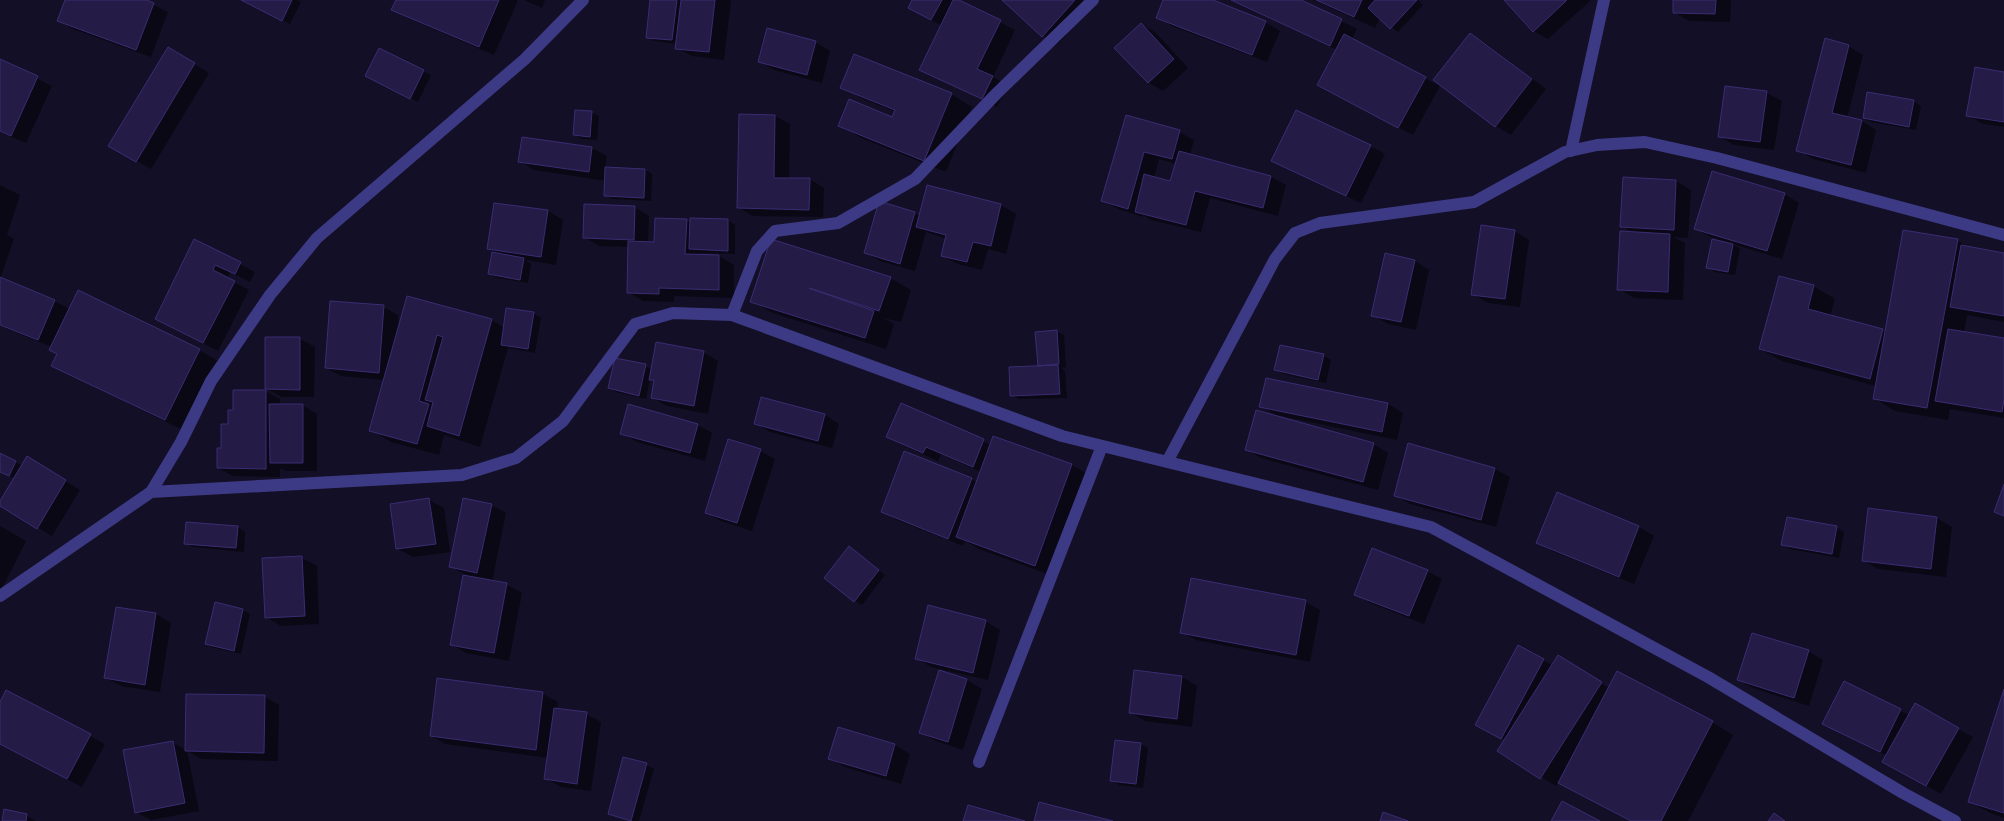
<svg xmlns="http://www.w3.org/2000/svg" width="2004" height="821" font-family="'Golos Text',sans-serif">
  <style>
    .shadow { fill: #0007; fill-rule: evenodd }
    .building { fill: #241b47; stroke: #3b2d73 }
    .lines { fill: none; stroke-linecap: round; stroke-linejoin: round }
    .minor { stroke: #3d3a85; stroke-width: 12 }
  </style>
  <rect width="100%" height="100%" fill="#130f26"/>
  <!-- shadow -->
  <path class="shadow" d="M66,0H143L168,12L151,57L73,29L58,20Z
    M242,0H297L301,2L290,24Z
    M397,0H518L494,55L408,18L393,10Z
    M524,0H545L542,8Z
    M651,0H731L724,60L692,56L677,48V44L654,41L647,37Z
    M914,0H961L960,2L1015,30L993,77L1008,85L997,107L921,69L942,26L924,16Z
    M1004,0H1088L1093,5L1058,44L1043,36Z
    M1164,0H1209L1265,22L1280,31L1267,62L1172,26L1157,17Z
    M1230,0H1299L1357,29L1352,39L1440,86L1413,135L1333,93L1337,50Z
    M1313,0H1418L1423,5L1398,32L1380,18L1375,28Z
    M1506,0H1591L1548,39L1533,31Z
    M1675,0H1731L1730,22L1689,21L1674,12Z
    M1141,24L1156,33L1188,68L1163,91L1148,82Z
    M1470,34L1485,43L1546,89L1511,135L1496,126L1435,80Z
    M815,42L830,51L822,83L774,70L760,61Z
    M1848,46L1863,55L1847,118L1862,121L1876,130L1866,173L1813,159L1798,150Z
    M168,48L209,73L151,169L110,146Z
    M379,50L431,75L418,102L374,80Z
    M0,60L52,86L26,143L0,132Z
    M2004,73V127L1983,124L1968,115Z
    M842,87L951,94L972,107L946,172L861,138L840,125L893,119L896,112L863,99Z
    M1767,93L1782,101L1774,150L1734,145L1719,136Z
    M1913,101L1921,106L1916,130L1871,122L1864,118Z
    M591,112L599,116L597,140L582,139L575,135Z
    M775,116L790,124L789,179H810L824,188L823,217L753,216L738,207Z
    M1127,117L1179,132L1194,140L1190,155L1271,177L1286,185L1278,216L1210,198L1201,232L1151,220L1143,215V217L1118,209L1103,201ZM1159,159L1176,164L1171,183L1154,178Z
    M523,138L592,148L607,156L605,168L645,170L652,174L651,201L612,199L605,195L606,181L534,170L519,161Z
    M1370,146L1385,154L1361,203L1288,169Z
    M1676,181L1691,190L1688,238L1673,237L1685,243L1683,300L1634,298L1619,289L1634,233L1622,226Z
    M0,185L20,195L7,235L14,239L0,279L54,301L70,309L199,350L220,362L187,432L74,377L53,365L58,354L52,347L0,326Z
    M928,187L1001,205L1016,214L1006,254L988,249L982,270L958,264L943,256L947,239L926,232L915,271L880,261L865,252L914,213L920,216Z
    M1784,194L1799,203L1782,259L1733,244L1740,249L1735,275L1715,272L1708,268L1723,241L1711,237L1696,229Z
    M634,207L649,216L648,243H656L686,220L691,223L728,220L735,225V254L700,253V255L719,256L734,265V298L674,296V302L643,301L628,292L629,247L599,246L584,237Z
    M548,211L563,220L556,265L526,260L531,264L528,283L497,278L489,274L499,255L489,249Z
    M1514,231L1529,240L1520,307L1488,303L1473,294Z
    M772,240L890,278L911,290L901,322L883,318L894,324L886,349L773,313L752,301Z
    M1957,240L1971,249L2004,255V322L1967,315L1964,333L2004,339V418L1950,409L1948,420L1895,411L1874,398L1876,386L1782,361L1760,349L1813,286L1835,299L1830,316L1886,332Z
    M195,241L255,272L250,282L230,272L228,279L249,290L218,351L156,319Z
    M1415,261L1429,270L1416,330L1388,324L1373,315Z
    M383,307L398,315L399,329L491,320L505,328L533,313L541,318L535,353L508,348L480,447L444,435L439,455L391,442L370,430L384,380L341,376L326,368Z
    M1056,331L1064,335L1066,367L1061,368L1065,371L1067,398L1019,399L1012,395L1040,367Z
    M300,339L315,347L314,397H281L266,388Z
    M703,352L718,361L708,414L667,406L652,397L655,381L650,379L646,399L616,392L609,388L645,366L652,370Z
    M1324,356L1331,360L1326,383L1283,374L1275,369Z
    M1267,379L1388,404L1403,413L1397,440L1276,415L1261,406Z
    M265,391L280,399V405H302L317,414V471H286L280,468V477L233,476L218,468L234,412Z
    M902,405L991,445L994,437L1072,465L1093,477L1056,577L979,549L965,541L963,546L897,520L882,512L971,479L977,482L981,472L941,454L938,461L902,445L887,437Z
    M825,415L839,424L832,448L770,432L755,423Z
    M698,425L712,433L705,461L637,442L622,433Z
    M1373,444L1388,453L1378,490L1261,458L1246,449Z
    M1409,445L1495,469L1510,477L1496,527L1410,504L1395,495Z
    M760,451L775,459L752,531L721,521L706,512Z
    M0,454L23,466L42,467L80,490L52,536L0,505L15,479L0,471Z
    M1557,494L1639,527L1654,536L1634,584L1552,551L1537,542Z
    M429,500L444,508L450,552L413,557L398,549Z
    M491,505L506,513L492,582L507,585L522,593L509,661L466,653L451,644L469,577L450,566Z
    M1937,518L1952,527L1946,577L1878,569L1863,560Z
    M188,523L238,527L245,532L244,552L193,547L185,543Z
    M0,526L26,541L1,590L0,589Z
    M1836,527L1844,532L1839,558L1790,549L1782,544Z
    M849,548L885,575L862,605L855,601Z
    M302,558L317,566L319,624L281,626L266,617Z
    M1427,571L1442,579L1424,624L1370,603L1355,594Z
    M1305,602L1320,610L1310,662L1196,640L1181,632Z
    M216,604L243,610L250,614L241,654L214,648L206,644Z
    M156,614L171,623L160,692L121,686L106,678Z
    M985,621L1000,630L988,680L931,667L916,658Z
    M1808,651L1823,660L1809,706L1753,688L1738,680Z
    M1543,660L1553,666L1573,665L1609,688L1712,722L1733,735L1688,821H1631L1558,782L1556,786L1541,777L1505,740L1492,733Z
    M1135,671L1182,677L1197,686L1192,727L1145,721L1130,712Z
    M940,672L967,680L982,689L963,750L936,741L921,733Z
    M1844,683L1909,715L1915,705L1973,737L1941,794L1883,761L1886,755L1824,724Z
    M7,692L105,744L82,787L0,744V705Z
    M2004,693V818L1990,813L1969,801Z
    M543,694L558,702L557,710L586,714L601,722L591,791L561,787L546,778L548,758L446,744L431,736Z
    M265,697L279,705L278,761L201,759L187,751L199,811L151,820L136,812L172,742L186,750Z
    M839,728L895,745L910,754L901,784L845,767L830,758Z
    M1141,744L1148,748L1143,788L1119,785L1112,780Z
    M646,765L654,769L639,821H629L609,813Z
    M27,816L36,821H3Z"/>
  <!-- building -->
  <path class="building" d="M65,0H147L154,3L136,50L57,21Z
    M241,0H292L282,21Z
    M396,0H499L479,47L391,10Z
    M650,0H677L672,40L646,38Z
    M681,0H715L709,52L675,49Z
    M912,0H942L931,20L908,8Z
    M953,0H959L1001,20L977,69L993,76L982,99L919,70Z
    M1002,0H1075L1042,37Z
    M1163,0H1213L1266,21L1252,55L1156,18Z
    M1231,0H1301L1342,19L1330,46Z
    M1316,0H1362L1354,17Z
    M1375,0H1417L1390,29L1368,8Z
    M1504,0H1567L1533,32Z
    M1673,0H1716L1715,14L1673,13Z
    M1141,23L1174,59L1148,83L1114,48Z
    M767,28L816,41L807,75L758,62Z
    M1470,33L1532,79L1495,127L1433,80Z
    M1344,34L1426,77L1398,128L1317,85Z
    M1825,38L1849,45L1832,113L1862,120L1851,165L1796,151Z
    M168,47L195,63L136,162L108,146Z
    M379,48L424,70L410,99L365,76Z
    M854,54L952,93L924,161L838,126L849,99L892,117L895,110L840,88Z
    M0,59L38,76L11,136L0,131Z
    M1975,67L2004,72V122L1966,116Z
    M1725,86L1767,91L1760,142L1718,137Z
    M1867,92L1914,100L1909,127L1863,118Z
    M575,110L592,111L590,137L573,135Z
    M1296,110L1371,145L1346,196L1271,161Z
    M739,114L775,115L774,178H810L809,210L737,208Z
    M1126,115L1180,130L1172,159L1144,152L1128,209L1101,201Z
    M522,137L592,147L589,172L518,162Z
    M1179,151L1271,176L1263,208L1195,191L1186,225L1135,212L1144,174L1170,181Z
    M605,167L645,169L644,198L604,196Z
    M1712,171L1785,193L1767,251L1694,229Z
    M1623,177L1676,180L1674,230L1620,227Z
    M927,185L1001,204L991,246L973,242L967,262L941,256L946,235L916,227Z
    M879,201L915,212L900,264L864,253Z
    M494,203L548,210L541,257L487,249Z
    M584,204L635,206L634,240L583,238Z
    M655,218L687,219L685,254L719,255V290L659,288V294L627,293L628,241L654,242Z
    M690,218L728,219V251L689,249Z
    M1481,225L1515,230L1505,299L1471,295Z
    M1903,230L1958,239L1927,408L1873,399Z
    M1620,231L1670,234L1668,292L1617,290Z
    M194,239L241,262L235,274L215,265L213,270L235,281L203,343L155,319Z
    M771,239L891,277L879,311L809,288L874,311L865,338L750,302Z
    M1712,239L1733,244L1728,272L1706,268Z
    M1961,245L2004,253V316L1950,307Z
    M492,252L524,258L520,280L488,274Z
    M1385,253L1415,260L1401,322L1371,316Z
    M1779,276L1814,285L1808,309L1883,329L1870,379L1759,349Z
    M0,277L55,300L38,340L0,325Z
    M78,290L200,349L165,420L51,366L57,354L49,350Z
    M407,296L492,319L459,436L427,426L433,402L425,400L443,337L437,335L419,401L429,404L417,444L369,431Z
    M330,301L384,305L379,373L325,368Z
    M506,308L534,312L528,349L501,345Z
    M1948,329L2004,338V400L2002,412L1935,401Z
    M1057,330L1059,364L1038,366L1035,332Z
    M265,337H300V390L265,389Z
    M656,342L704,351L694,406L651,398L654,380H649Z
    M1280,345L1324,354L1318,380L1274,370Z
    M615,358L646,364L639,396L608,388Z
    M1058,365L1060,394L1010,396L1009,367Z
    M1266,378L1388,403L1382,432L1259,407Z
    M233,390H266V469L217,468V448H221V424H228V410H233Z
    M761,397L825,414L818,441L754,424Z
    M901,403L984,439L973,467L926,447L923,453L886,437Z
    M269,404H303V463H270Z
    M628,404L698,424L690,453L620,434Z
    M1256,410L1374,443L1363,482L1245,450Z
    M993,436L1072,464L1035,566L956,537Z
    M728,439L761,449L737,523L705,513Z
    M1408,443L1495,468L1481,520L1394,496Z
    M904,451L972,478L948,539L881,512Z
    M0,453L16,461L9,476L0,472Z
    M27,456L66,480L37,529L0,506V501Z
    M2004,484V516L1994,512Z
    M1557,492L1639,526L1619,577L1536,543Z
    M429,498L436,544L396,549L390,504Z
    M463,498L492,504L477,573L449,567Z
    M1868,508L1937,517L1931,569L1862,561Z
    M1787,517L1837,526L1832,554L1781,545Z
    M186,522L238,526L236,548L184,544Z
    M849,546L879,570L854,602L824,578Z
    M1372,548L1428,570L1409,616L1354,595Z
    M302,556L305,616L265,618L262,558Z
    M463,575L507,583L494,653L450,645Z
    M1191,578L1306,600L1296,655L1180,633Z
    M215,602L243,609L234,651L205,644Z
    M928,605L986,620L973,673L915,659Z
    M116,607L156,613L145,685L104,678Z
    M1752,633L1809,650L1794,698L1737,680Z
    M1518,645L1544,659L1501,739L1475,725Z
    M1558,655L1602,682L1540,779L1497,751Z
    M939,670L967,679L948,742L919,733Z
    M1134,670L1182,676L1177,719L1129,713Z
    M1617,671L1713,721L1661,821H1631L1558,783Z
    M437,678L543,692L536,750L430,736Z
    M1844,681L1901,709L1880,752L1822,724Z
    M2004,689V813L1968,802Z
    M6,690L91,734L67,779L0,744V702Z
    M186,694L265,695L264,753L185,751Z
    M1915,703L1959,728L1926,786L1882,762Z
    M554,708L587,712L577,784L544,779Z
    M838,727L895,744L886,776L828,759Z
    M1115,740L1141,743L1136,784L1110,781Z
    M173,741L185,803L135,813L123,750Z
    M623,757L647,763L631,821L608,814Z
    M1562,801L1600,821H1551Z
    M1039,802L1113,821H1034Z
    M968,805L1025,821H963Z
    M4,809L27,814L26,821H2Z
    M1383,812L1408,821H1380Z
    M1774,813L1785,821H1768Z"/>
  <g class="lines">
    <!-- minor -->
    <path class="minor" d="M1571,151L1604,0
      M732,315L757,251L775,231L838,223L915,179L997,93L1093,0
      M1167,462L1275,259L1295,233L1320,223L1474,202L1565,152L1597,145L1645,142L1717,158L2004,235
      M151,492L462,475L516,458L563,421L635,324L673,313L732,315L1062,436L1431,527L1708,677L1903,793L1955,821
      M0,596L151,492L181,442L211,381L270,295L317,238L525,59L583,0
      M979,762L1102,446"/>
  </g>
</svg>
